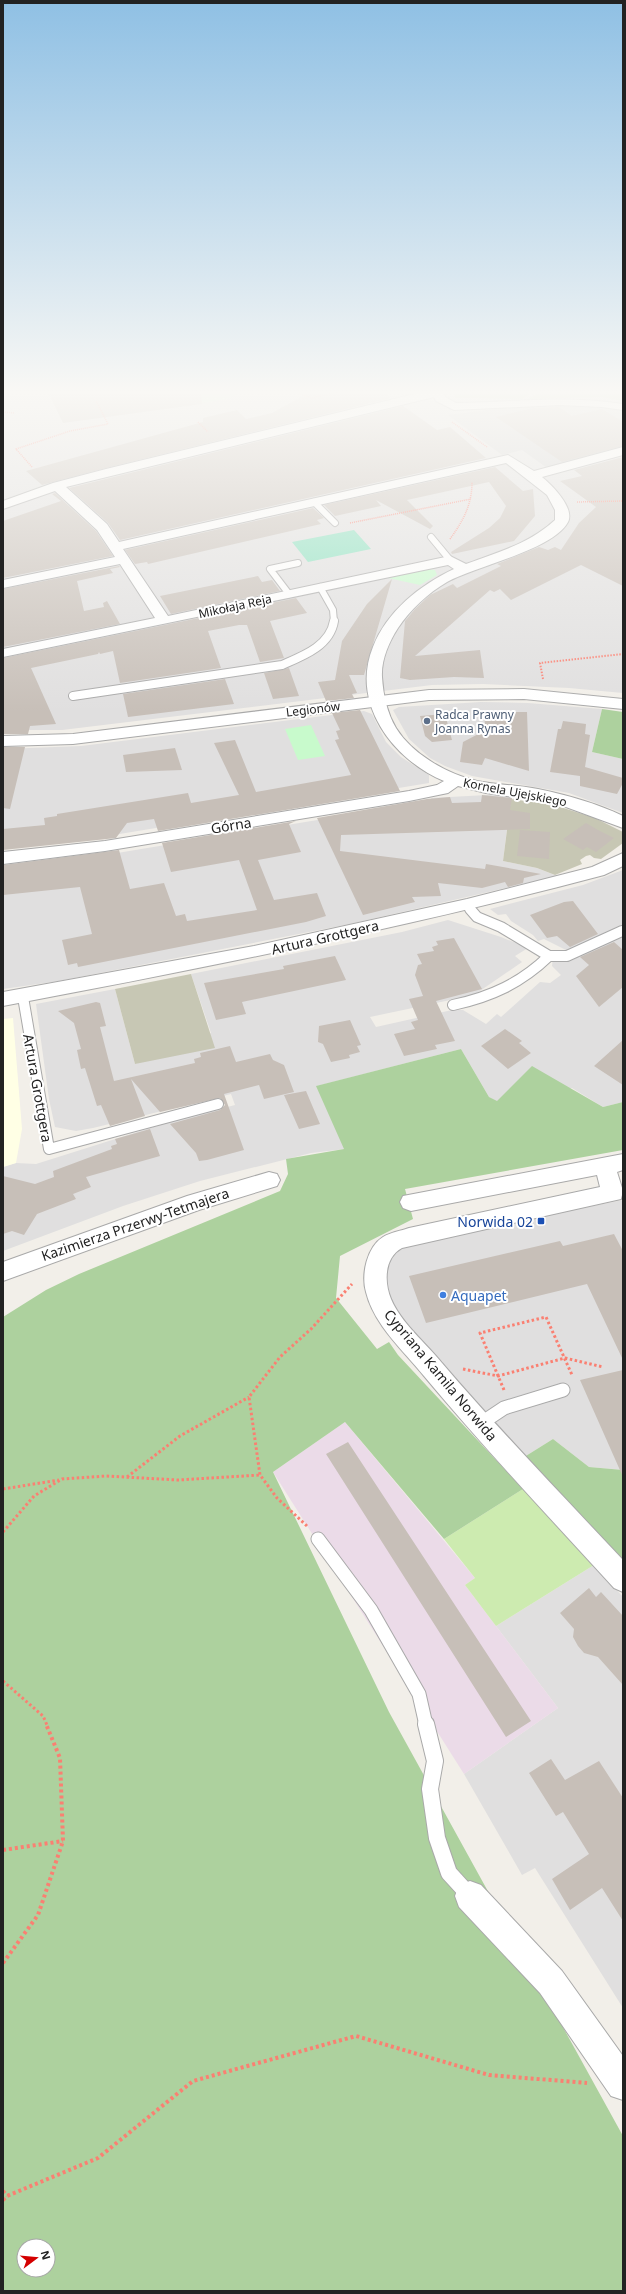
<svg xmlns="http://www.w3.org/2000/svg" width="626" height="2294" font-family="'Noto Sans',sans-serif">
  <style>
    .residential { fill: #e0dfdf }
    .industrial { fill: #ebdbe8 }
    .education { fill: #ffffe5 }
    .religious { fill: #d0d0d0 }
    .construction { fill: #c7c7b4 }
    .grass { fill: #cdebb0 }
    .forest { fill: #add19e; fill-rule: evenodd }
    .park { fill: #c8facc }
    .pitch { fill: #88e0be }
    .building { fill: #c7bfb8 }
    .lines { fill: none; stroke-linecap: round; stroke-linejoin: round }
    .service-far4-casing { stroke: #a9a9a9; stroke-width: 8 }
    .service-far3-casing { stroke: #a9a9a9; stroke-width: 10 }
    .service-far2-casing { stroke: #a9a9a9; stroke-width: 12 }
    .service-far1-casing { stroke: #a9a9a9; stroke-width: 15 }
    .service-casing { stroke: #a9a9a9; stroke-width: 18 }
    .minor-casing { stroke: #a9a9a9; stroke-width: 2 }
    .tertiary-casing { stroke: #a9a9a9; stroke-width: 2 }
    .path-far3 { stroke: #fa8072; stroke-width: 1.5; stroke-dasharray: 1 1; stroke-linecap: butt }
    .path-far2 { stroke: #fa8072; stroke-width: 2; stroke-dasharray: 1.5 1.5; stroke-linecap: butt }
    .path-far1 { stroke: #fa8072; stroke-width: 3; stroke-dasharray: 2.5 2.5; stroke-linecap: butt }
    .path { stroke: #fa8072; stroke-width: 4; stroke-dasharray: 3 3; stroke-linecap: butt }
    .service-far4 { stroke: #fff; stroke-width: 6 }
    .service-far3 { stroke: #fff; stroke-width: 8 }
    .service-far2 { stroke: #fff; stroke-width: 10 }
    .service-far1 { stroke: #fff; stroke-width: 13 }
    .service { stroke: #fff; stroke-width: 16 }
    .minor { fill: #fff; fill-rule: evenodd }
    .tertiary { fill: #fff; fill-rule: evenodd }
    .service-dot { fill: #5c6f8a; stroke: #fff; stroke-width: 1.5 }
    .transit-dot { fill: #1a4fb4; stroke: #fff; stroke-width: 1.5 }
    .shop-dot { fill: #3f7fe0; stroke: #fff; stroke-width: 1.5 }
    .labels { text-anchor: middle; dominant-baseline: central; stroke-width: 4; stroke-linejoin: round; paint-order: stroke }
    .far-street-label { font-size: 12px; fill: #222; stroke: #fff }
    .far-service-label { font-size: 12px; fill: #4e5e75; stroke: #fff; text-anchor: start }
    .street-label { font-size: 14px; fill: #222; stroke: #fff }
    .transit-label { font-size: 14px; fill: #164399; stroke: #fff; text-anchor: end }
    .shop-label { font-size: 14px; fill: #366cbe; stroke: #fff; text-anchor: start }
  </style>
  <rect width="100%" height="100%" fill="#f2efe9"/>
  <!-- residential -->
  <path class="residential" d="M3,392H623V693L569,688L483,684L432,685L62,730H3Z
    M481,702L528,703L602,709L592,752L623,759V813L569,793L472,776L445,766L430,758L409,739L393,710L399,707Z
    M364,711L372,714L386,742L401,757L429,775V783L71,842L3,848V749L81,746Z
    M487,795L511,796L503,861L537,868L557,876L350,924L59,981L3,989V868L75,860L432,801L431,798Z
    M623,870V1102L603,1107L572,1088L497,1102L489,1097L461,1049L317,1086L345,1149L311,1153L200,1181L123,1206L3,1251V1167L16,1163L36,1164L166,1123L235,1105L231,1094L93,1128L76,1131L55,1127L49,1099L36,1004L115,989L135,1064L211,1033L191,974L402,932L448,920L501,937L528,948L515,956L522,962L474,995L370,1017L376,1027L452,1010H463L486,1024L497,1014L501,1017L540,982L550,983L561,975L552,966L553,957L566,950L544,939L538,941L533,935L511,921L506,914L498,915L490,909L583,885Z
    M623,1200V1470L589,1467L553,1439L521,1459L407,1328L385,1288L384,1271L394,1252L416,1241Z
    M594,1565L623,1597V2008L535,1868L522,1875L464,1774L558,1708L496,1626Z"/>
  <!-- industrial -->
  <path class="industrial" d="M345,1422L475,1578L465,1585L558,1708L464,1774L273,1472Z"/>
  <!-- education -->
  <path class="education" d="M13,1018L22,1129L16,1163L3,1167V1019Z"/>
  <!-- religious -->
  <path class="religious" d="M589,399L623,406V450L550,470L522,450L502,455L448,415L565,400Z"/>
  <!-- construction -->
  <path class="construction" d="M511,799L554,805L595,818L623,832V843L601,859L594,858L590,855L586,856L580,860L582,864L555,875L537,868L503,861Z
    M191,974L215,1048L135,1064L115,989Z"/>
  <!-- grass -->
  <path class="grass" d="M523,1489L594,1565L496,1626L465,1585L475,1578L444,1539Z"/>
  <!-- forest -->
  <path class="forest" d="M462,392H533L522,399L455,398V394Z
    M540,392H623V401L602,397L528,399Z
    M602,709L623,712V759L592,752Z
    M461,1049L489,1097L497,1101L532,1066L603,1107L623,1102V1150L405,1189L413,1219L340,1256L336,1298L377,1349L389,1342L398,1355L523,1489L444,1539L345,1422L273,1472L389,1712L623,2136V2291H3V1317L46,1290L79,1274L280,1191L288,1174L286,1159L344,1149L316,1086ZM24,2246H48V2270H24Z
    M553,1439L589,1467L623,1470V1565L521,1459Z"/>
  <!-- park -->
  <path class="park" d="M195,392H240L227,399L203,403Z
    M426,569L435,570L437,575L420,585L388,578Z
    M311,725L325,756L298,760L285,729Z"/>
  <!-- pitch -->
  <path class="pitch" d="M354,530L371,549L308,562L292,542Z"/>
  <!-- building -->
  <path class="building" d="M48,392H201L202,404L63,423Z
    M310,392H383L391,398L106,468L42,485L26,471L203,422V418L237,410L246,419L272,413Z
    M403,406L437,430L450,427L486,458L120,540L108,523L69,488Z
    M559,407L572,416L602,409L623,422V446L562,462L496,417L533,408Z
    M623,457V586L581,565L511,600L500,589L494,592L490,590L415,656L480,650L484,678L454,677L410,680L400,678L405,621L415,609L430,595L453,584L457,588L501,566L497,564L539,547L548,550L555,547L561,550L579,523L596,507L560,481L582,476L574,470Z
    M495,467L523,491L533,489L535,516L514,541L452,554L451,552L489,528L500,518L506,506L489,482L407,500L433,526L430,529L376,500L381,506L335,516L324,505Z
    M55,493L96,531L113,556L3,578V521L61,501L52,494Z
    M313,508L324,518L317,520L321,524L148,564L147,562L135,564L125,550Z
    M119,566L120,567L110,569L113,573L77,581L84,611L104,607L103,603L107,601L120,624L3,647V589Z
    M258,576L262,582L272,580L280,591L171,614L160,596Z
    M392,579L364,675H349L357,693L352,694L354,698L326,701L318,682L335,680L342,641L367,604Z
    M296,598L307,613L270,621L284,658L260,662L247,625H239L208,631L221,668L120,683L113,651L100,654L99,652L98,654L31,668L56,724L30,726L28,734H3V658Z
    M289,668L299,696L273,699L264,673Z
    M225,679L234,704L128,717L123,694Z
    M360,710L400,791L158,831L154,819L127,823L116,838L3,850V829L45,825L44,818L57,816V814L188,793L191,803L239,795L214,743L235,740L256,792L351,775L335,740L339,739L336,731L340,730L332,713Z
    M502,712H527L529,771L485,758L482,765L460,762L463,742L486,730L484,717H503Z
    M445,714L452,740L432,742L425,736L420,716Z
    M563,721L586,724L585,734L590,735L585,767L623,778V783L617,794L580,786V776L550,772L558,729H561Z
    M3,747H25L10,809L3,808Z
    M175,748L182,770L126,772L123,755Z
    M482,795L512,798L510,810L530,813V829L341,835L340,851L485,869L486,864L541,874L524,878L523,883L508,887L505,882L482,888L438,883L441,896L412,897L415,902L363,915L317,818L427,799L450,797L452,803L481,802Z
    M296,821L289,824L301,852L258,860L274,900L317,893L326,916L306,922L78,967L77,963L68,965L62,940L92,934L80,887L3,895V865L119,850L130,889L164,883L176,916L185,914L187,921L257,910L239,860L171,872L162,843Z
    M586,823L598,830L614,838L596,852L587,847L583,850L563,839Z
    M520,830L550,832L549,859L517,856Z
    M573,901L598,934L570,947L557,936L547,938L530,915L564,902Z
    M454,938L482,989L436,1001L455,1041L435,1045L437,1049L404,1056L394,1034L415,1029L411,1022L418,1020L409,999L423,996L415,975L418,965L422,964L417,954L434,951L432,947L438,945L436,941Z
    M614,942L623,950V987L599,1007L576,976L589,965L580,957Z
    M335,956L346,980L242,1002L246,1014L216,1020L204,983L284,969L283,966Z
    M96,1002L100,1003L106,1026L100,1027L114,1081L195,1063L194,1059L201,1057L200,1053L230,1046L236,1062L270,1054L273,1060L284,1065L294,1092L264,1099L259,1085L224,1094L244,1150L207,1160L199,1161L196,1153L170,1124L220,1110L225,1105L220,1098L160,1112L131,1079L145,1116L110,1126L101,1105L97,1106L85,1068L81,1069L77,1050L81,1049L74,1023L58,1011Z
    M350,1020L361,1045L357,1046L360,1052L349,1055L350,1058L331,1062L323,1044L318,1042L319,1026Z
    M505,1029L522,1041L519,1043L531,1053L508,1069L481,1046Z
    M623,1040V1085L594,1066Z
    M306,1091L320,1124L299,1129L284,1095Z
    M150,1129L160,1156L86,1177L91,1187L73,1194L76,1199L37,1214L24,1235L12,1231L3,1234V1176L35,1184L54,1177L53,1171L112,1149L111,1146L117,1144L115,1139Z
    M614,1234L623,1251V1360L587,1284L426,1323L409,1276L560,1241L563,1246Z
    M623,1370V1477L580,1380Z
    M348,1442L531,1721L506,1737L326,1454Z
    M589,1588L596,1597L601,1592L623,1616V1685L598,1657L584,1653L578,1646L573,1637L574,1629L560,1613Z
    M551,1759L565,1780L599,1761L623,1798V1921L602,1888L570,1910L552,1879L589,1854L563,1812L556,1816L529,1773Z"/>
  <g class="lines">
    <!-- service-far4 casing -->
    <g class="service-far4-casing">
      <path id="service-far4" d="M314,502L335,523
        M431,537L450,560
        M320,587L333,610L334,622
        M289,594L270,569L298,563"/>
    </g>
    <!-- service-far3 casing -->
    <g class="service-far3-casing">
      <path id="service-far3" d="M73,696L282,665C303,656 330,646 334,621
        M467,905L471,910"/>
    </g>
    <!-- service-far2 casing -->
    <g class="service-far2-casing">
      <path id="service-far2" d="M549,956H567L622,931
        M23,997L49,1149L218,1104
        M453,1005C491,997 521,983 549,956L501,927L477,917L470,909"/>
    </g>
    <!-- service-far1 casing -->
    <g class="service-far1-casing">
      <path id="service-far1" d="M480,1424L504,1408L563,1390
        M318,1539L371,1610L419,1694L426,1725"/>
    </g>
    <!-- service casing -->
    <g class="service-casing">
      <path id="service" d="M426,1724L435,1761L430,1789L437,1838L449,1873L470,1896"/>
    </g>
    <!-- minor casing -->
    <g class="minor-casing">
      <path id="minor" d="M423,392H444L445,397L456,403C512,402 567,395 623,404V410L602,407L560,405L454,410L436,401L434,397L66,487L107,524L119,542L508,455L534,471L623,447V455L542,477C552,485 575,508 568,522C553,550 476,566 447,582C428,593 410,610 398,628C389,642 381,660 382,677C383,694 387,713 396,728C412,754 447,774 477,781C497,785 518,785 538,789C567,795 596,803 623,816V828L555,803L486,793L458,786L448,793L409,801L105,851L3,864V852L105,841L409,791L437,785L444,781C393,760 350,703 373,647C387,611 420,585 454,569L448,565L3,657V649L155,618L120,564L3,588V580L115,557L97,530L55,491L3,509V501L53,483L106,469ZM506,463L547,495L555,510V520C529,544 498,552 466,564L450,556L168,616L123,549Z
        M623,853V866L604,875C405,928 205,968 3,1006V992L254,946L467,899L592,867Z
        M623,1154V1170L617,1172L623,1191L621,1199L402,1248C384,1258 384,1282 391,1299C401,1323 426,1343 442,1363C500,1431 562,1495 623,1560V1592L614,1588C550,1518 485,1449 424,1376C403,1350 374,1325 366,1292C361,1274 367,1247 383,1237C391,1232 401,1231 409,1228L600,1187L597,1175L411,1211L403,1208L400,1202L403,1196Z
        M269,1172L277,1174L280,1180L277,1186L199,1210L3,1281V1262L187,1196Z
        M470,1881L481,1885L562,1971L623,2056V2100L611,2096L540,1993L459,1907L455,1896L459,1885Z"/>
    </g>
    <!-- tertiary casing -->
    <g class="tertiary-casing">
      <path id="tertiary" d="M524,689L623,699V709L524,699L429,700L73,744L3,746V736L73,734L429,690Z"/>
    </g>
    <!-- path-far3 -->
    <path class="path-far3" d="M295,392L311,398L338,392
      M3,412L15,413
      M198,422L208,432
      M452,422L487,447
      M32,467L16,449L70,431L108,424L96,401
      M577,502L623,501
      M350,523L471,499
      M450,539C463,521 472,505 472,482"/>
    <!-- path-far2 -->
    <path class="path-far2" d="M543,679L540,663L623,654"/>
    <!-- path-far1 -->
    <path class="path-far1" d="M463,1369L498,1376L565,1358L603,1367
      M504,1390L480,1333L546,1317L572,1375
      M127,1477L180,1436L249,1397
      M3,1489L59,1480
      M307,1526L277,1498L260,1475L249,1397L280,1357L311,1329L352,1284
      M3,1532L34,1496L62,1479L106,1476L178,1480L260,1475
      M3,1681L43,1716L47,1725"/>
    <!-- path -->
    <path class="path" d="M3,1850L63,1841
      M3,1963L38,1915L63,1841L60,1758L46,1724
      M3,2191L7,2196
      M3,2200L7,2196L98,2158L193,2081L356,2036L489,2075L587,2083"/>
    <!-- service-far4 -->
    <use href="#service-far4" class="service-far4"/>
    <!-- service-far3 -->
    <use href="#service-far3" class="service-far3"/>
    <!-- service-far2 -->
    <use href="#service-far2" class="service-far2"/>
    <!-- service-far1 -->
    <use href="#service-far1" class="service-far1"/>
    <!-- service -->
    <use href="#service" class="service"/>
    <!-- minor -->
    <use href="#minor" class="minor"/>
    <!-- tertiary -->
    <use href="#tertiary" class="tertiary"/>
  </g>
  <!-- sky -->
  <linearGradient id="sky" x2="0" y2="1"><stop stop-color="#8fc0e4"/><stop offset="0.55" stop-color="#f9f8f5"/><stop offset="1" stop-color="#f9f8f5" stop-opacity="0"/></linearGradient>
  <rect width="626" height="713" fill="url(#sky)"/>
  <!-- markers -->
  <circle class="service-dot" cx="427" cy="721" r="4"/>
  <rect class="transit-dot" x="537" y="1217" width="8" height="8" rx="2"/>
  <circle class="shop-dot" cx="443" cy="1295" r="4"/>
  <g class="labels">
    <!-- far-street labels -->
    <g class="far-street-label">
      <text transform="translate(235 606) rotate(-12)">Mikołaja Reja</text>
      <text transform="translate(313 709) rotate(-7)">Legionów</text>
      <text transform="translate(515 792) rotate(11)">Kornela Ujejskiego</text>
    </g>
    <!-- far-service labels -->
    <g class="far-service-label">
      <text x="435" y="714">Radca Prawny<tspan x="435" dy="14">Joanna Rynas</tspan></text>
    </g>
    <!-- street labels -->
    <g class="street-label">
      <text transform="translate(231 825) rotate(-9)">Górna</text>
      <text transform="translate(325 937) rotate(-13)">Artura Grottgera</text>
      <text transform="translate(38 1088) rotate(80)">Artura Grottgera</text>
      <text transform="translate(135 1224) rotate(-19)">Kazimierza Przerwy-Tetmajera</text>
      <text transform="translate(441 1375) rotate(50)">Cypriana Kamila Norwida</text>
    </g>
    <!-- transit labels -->
    <g class="transit-label">
      <text x="533" y="1221">Norwida 02</text>
    </g>
    <!-- shop labels -->
    <g class="shop-label">
      <text x="451" y="1295">Aquapet</text>
    </g>
  </g>
  <!-- border -->
  <rect width="626" height="2294" fill="none" stroke="#222222" stroke-width="8"/>
  <!-- north arrow -->
  <g transform="translate(36 2258) rotate(74)"><circle r="19" fill="#ffffff" stroke="#a7a7a7"/>
  <path d="M0-3L7 15L0 10L-7 15Z" fill="#d40000"/>
  <text y="-6" font-size="11" font-weight="bold" text-anchor="middle" fill="#222222">N</text>
  </g>
</svg>
